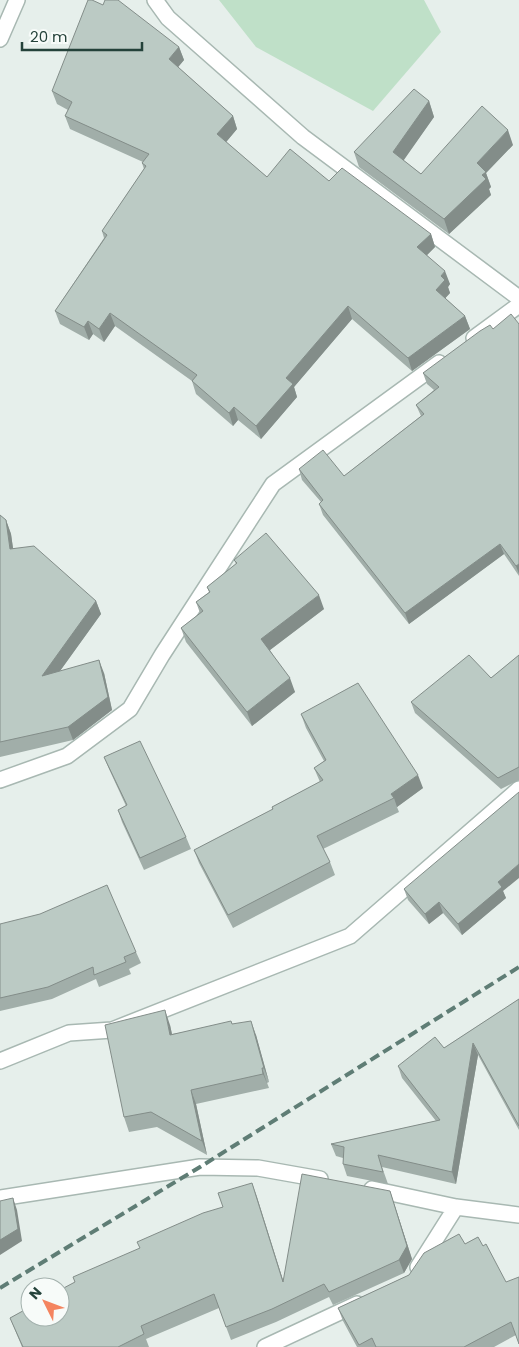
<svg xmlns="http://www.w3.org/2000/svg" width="519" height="1347" font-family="Poppins,sans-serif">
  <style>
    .green { fill: #bfe0c8 }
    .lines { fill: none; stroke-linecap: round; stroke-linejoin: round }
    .minor-casing { stroke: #a8b8b2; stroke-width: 18 }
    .minor { stroke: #fff; stroke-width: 15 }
    .rail { stroke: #5f7d75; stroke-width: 4; stroke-dasharray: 10 5; stroke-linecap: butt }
    .wall { fill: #a1aea9 }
    .shaded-wall { fill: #838d89 }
    .building { fill: #bbcac4; stroke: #838d89 }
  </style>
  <rect width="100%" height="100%" fill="#e6efeb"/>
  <!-- green -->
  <path class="green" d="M219,0H424L441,32L373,111L256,47Z"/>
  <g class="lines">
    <!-- minor casing -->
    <g class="minor-casing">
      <path id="minor" d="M155,0L168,18L303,137L519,298
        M0,39L17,0
        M474,338L519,305
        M0,780L67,756L130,709L162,655L273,484L439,363
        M0,1061L69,1033L112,1030L350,936L519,789
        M372,1189L456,1207L519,1215
        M0,1198L200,1167L258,1168L320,1179
        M418,1267L456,1207
        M265,1347L357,1304"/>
    </g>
    <!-- minor -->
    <use href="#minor" class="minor"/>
    <!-- rail -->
    <path class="rail" d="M0,1288L200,1167L519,967"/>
  </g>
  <!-- wall -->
  <path class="wall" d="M179,47L184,60L178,67L233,116L237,129L226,142L267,177L329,181L431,234L435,247L427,255L450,284L448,287L450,293L445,298L465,316L470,329L412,371L352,319L294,387L297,397L261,439L238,420L233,426L196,394L192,381L115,326L104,342L93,334L89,340L60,324L55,311L104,238L102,231L144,169L142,163L143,162L70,129L65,116L68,110L57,104L52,91Z
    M429,101L434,117L403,160L421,174L513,145L486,173L491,187L489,189L491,195L449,234L359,167L354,152Z
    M519,324V576L504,554L409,624L323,515L319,504L321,502L302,480L299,469L344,476L421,416L416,405L434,390L427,384L423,373L493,329Z
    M0,515L6,520L11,534L13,549L96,601L101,614L60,671L104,673L112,710L73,740L0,757Z
    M234,560L324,609L270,650L295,692L252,726L186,642L181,628L200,613L196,602L209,592L207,587L236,564Z
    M519,655V780L501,789L415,713L411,702L491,678Z
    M301,714L423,788L397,807L399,812L323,849L330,862L335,875L233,928L199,863L194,850L272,810V807L320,782L314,768L324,761L306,728Z
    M104,757L186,837L191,849L144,870L122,822L118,810L126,806L109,769Z
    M404,889L503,891L506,898L462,935L443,913L429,924L408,900Z
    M0,924L136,952L141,963L129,969L131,974L99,987L96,979L52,999L0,1011Z
    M519,999V1130L478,1055L456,1184L382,1167L388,1184L347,1176L343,1164V1158L336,1156L331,1144L436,1121L402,1078L398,1066L444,1048Z
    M233,1024L256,1035L269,1082L267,1083L269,1088L196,1104L207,1155L157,1127L129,1132L124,1117L170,1025L172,1034Z
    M252,1183L283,1281L390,1191L412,1259L404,1273L333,1305L329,1297L276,1322L231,1340L219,1308L146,1339L149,1347H22L10,1318L223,1207Z
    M478,1237L516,1335L494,1347H357L343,1321L338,1308L409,1275Z"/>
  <!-- shaded-wall -->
  <path class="shaded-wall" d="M179,47L184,60L174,72L169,59Z
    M429,101L434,117L399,167L393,152Z
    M233,116L237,129L222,147L217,134Z
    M508,130L513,145L486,173L491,187L489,189L491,195L449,234L444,219L477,163Z
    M431,234L435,247L422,260L417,247Z
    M445,271L450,284L448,287L450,293L441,303L436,290L441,276Z
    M348,306L352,319L294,387L297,397L261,439L256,426L286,378Z
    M110,313L115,326L104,342L99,329Z
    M465,316L470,329L412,371L408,358Z
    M88,321L93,334L89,340L84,327Z
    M234,407L238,420L233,426L229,413Z
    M6,520L11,534L15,562L10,549Z
    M500,544L504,554L409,624L405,613Z
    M519,564V574L516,566Z
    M319,595L324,609L266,653L261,639Z
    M96,601L101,614L47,689L42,676Z
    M99,660L104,673L112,710L73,740L68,727Z
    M290,678L295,692L252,726L247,712Z
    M418,775L423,788L397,807L394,798L391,794Z
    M519,864V878L503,891L506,898L462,935L458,924L498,882Z
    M439,902L443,913L429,924L425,914Z
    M165,1010L170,1025L175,1049L170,1035Z
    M251,1021L256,1035L269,1082L264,1068Z
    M473,1043L478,1055L456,1184L452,1172Z
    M262,1068L267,1083L269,1088L263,1074Z
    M191,1090L196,1104L207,1155L202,1141Z
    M252,1183L257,1197L288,1296L283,1282Z
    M390,1191L412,1259L404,1273L399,1260Z
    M13,1198L17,1210L22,1241L0,1255V1240Z"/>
  <!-- building -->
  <path class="building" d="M88,0H92L103,5L105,0H118L179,47L169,59L233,116L217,134L267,177L290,149L329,181L342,168L431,234L417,247L445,271L441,276L445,280L436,290L465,316L408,358L348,306L286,378L293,384L256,426L234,407L229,413L192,381L197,375L110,313L99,329L88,321L84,327L55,311L107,235L102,231L146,166L142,163L149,154L65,116L72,102L52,91Z
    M414,89L429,101L393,152L421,174L482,106L508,130L477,163L486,172L482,175L486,179L444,219L354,152Z
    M511,314L519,324V564L516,566L500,544L405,613L319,504L323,500L299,469L323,450L344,476L424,414L416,405L439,387L423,373L480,331L490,325L493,329Z
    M0,515L6,520L10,549L34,546L96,601L42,676L99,660L108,697L68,727L0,742Z
    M266,533L319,595L261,639L290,678L247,712L181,628L203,611L196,602L210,592L207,587L237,563L234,560Z
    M469,655L491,678L519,655V767L498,778L411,702Z
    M358,683L418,775L391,794L394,798L317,836L330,862L228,915L194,850L273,809L272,807L323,780L314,768L326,760L301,714Z
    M140,741L186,837L140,858L118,810L127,805L104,757Z
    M519,792V864L498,882L502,887L458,924L439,902L425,914L404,889Z
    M107,885L136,952L124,957L126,962L94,975L93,967L48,987L0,998V924L40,914Z
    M519,999V1126L473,1043L452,1172L378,1155L383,1172L343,1164L344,1147L331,1144L440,1120L398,1066L435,1037L444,1048Z
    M165,1010L170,1035L231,1021L232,1024L251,1021L264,1068H262L263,1074L191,1090L202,1141L151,1112L124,1117L105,1025Z
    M302,1174L390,1191L407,1246L399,1260L329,1292L324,1284L272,1309L226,1327L214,1294L141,1326L144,1334L118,1347H23L10,1318L30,1307V1317H60V1290L75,1282L73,1277L140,1248L137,1242L203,1213L223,1207L218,1193L252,1183L283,1282Z
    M13,1198L18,1229L0,1240V1201Z
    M459,1234L465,1244L478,1237L483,1246L486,1244L506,1282L519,1277V1344L511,1322L464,1347H376L372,1338L359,1345L338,1308L409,1275L424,1253Z"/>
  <!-- north arrow -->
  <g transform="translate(45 1302) rotate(312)"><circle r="24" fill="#f7fbf9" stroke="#a3b1ad"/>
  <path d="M0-4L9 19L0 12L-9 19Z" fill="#f4845f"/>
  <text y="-8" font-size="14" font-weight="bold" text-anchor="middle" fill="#24423a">N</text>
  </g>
  <!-- scale -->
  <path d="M22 42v8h120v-8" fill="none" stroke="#24423a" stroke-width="2.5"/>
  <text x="30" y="42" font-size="15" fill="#24423a" stroke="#f7fbf9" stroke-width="4" paint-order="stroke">20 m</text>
</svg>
